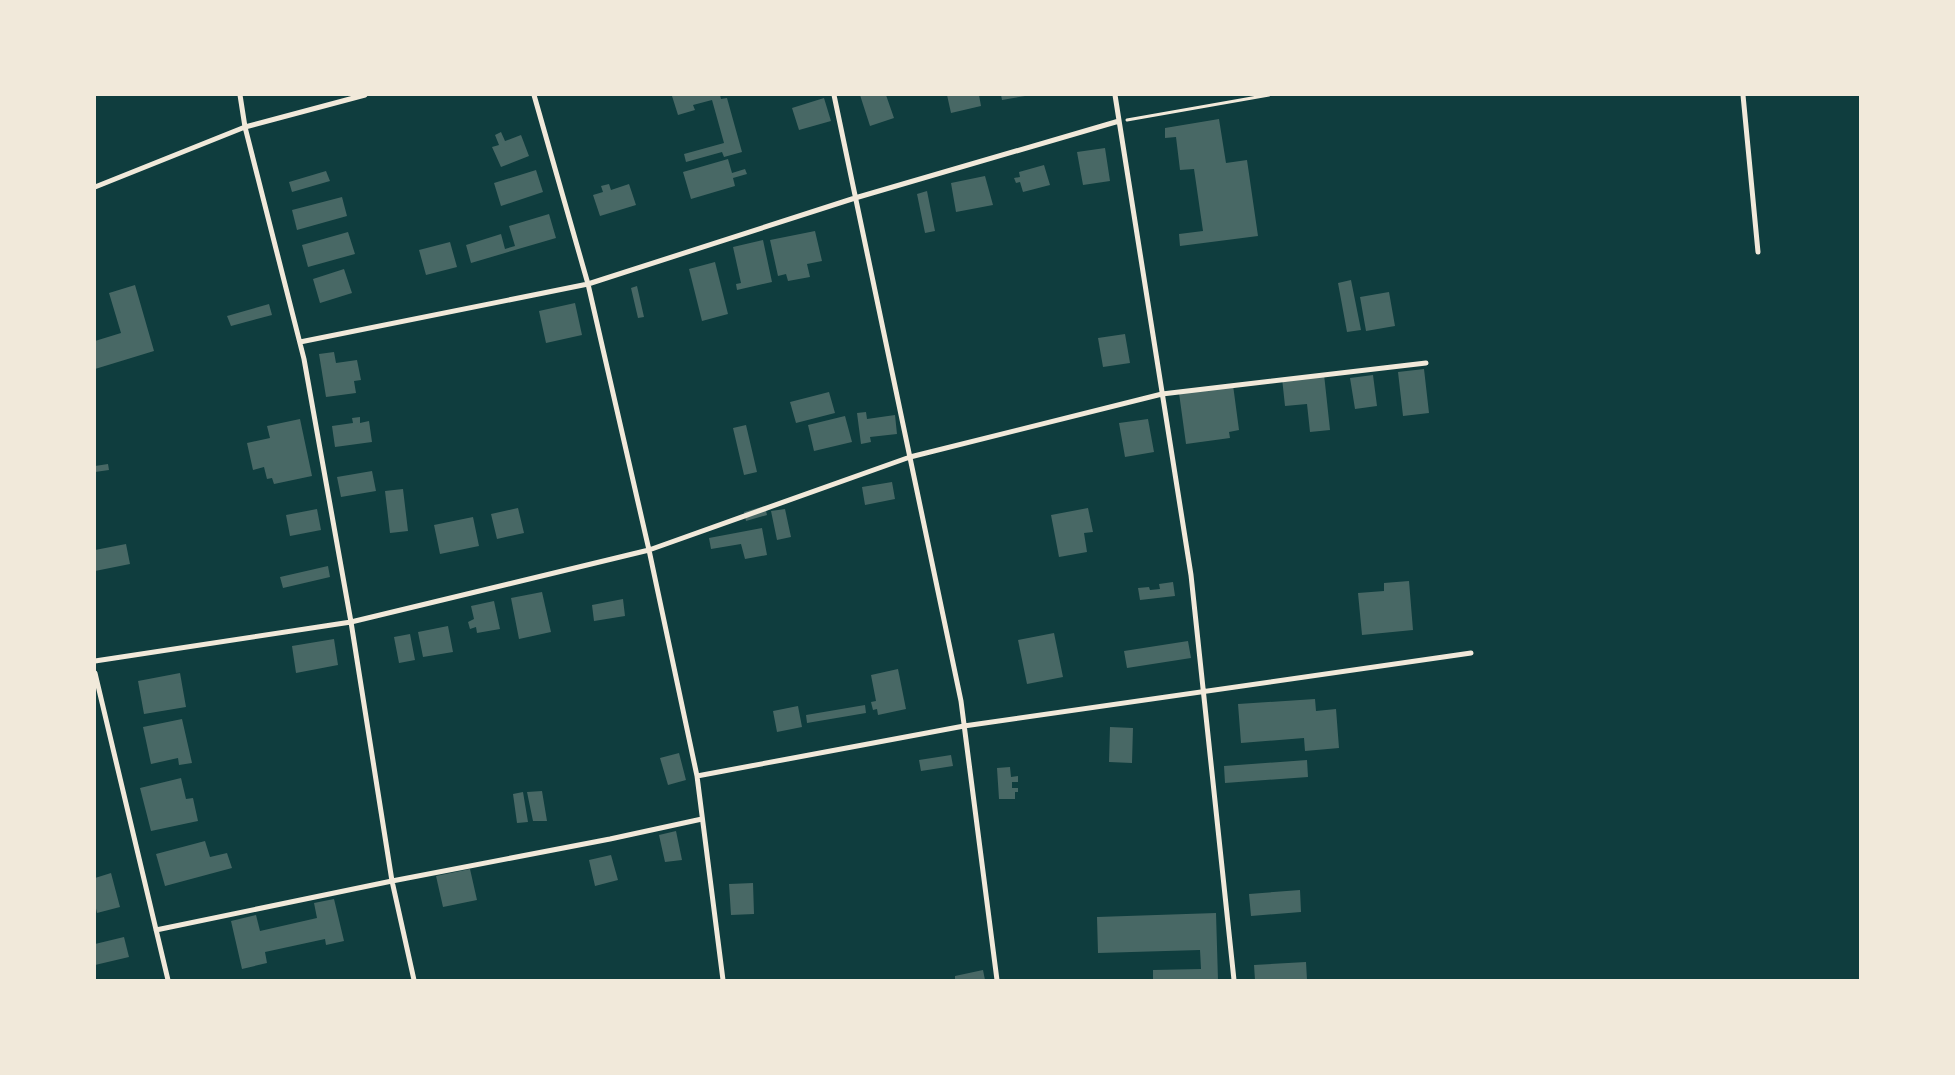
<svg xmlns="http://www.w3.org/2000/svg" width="1955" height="1075" font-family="Inter,sans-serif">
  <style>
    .building { fill: #486865 }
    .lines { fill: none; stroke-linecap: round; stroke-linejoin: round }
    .path { stroke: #f1e9da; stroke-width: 3 }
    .minor { stroke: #f1e9da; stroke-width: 5 }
  </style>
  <rect width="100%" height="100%" fill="#0f3d3e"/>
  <!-- building -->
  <path class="building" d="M675,95H720L721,99L727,98L742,152L724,157L722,152L686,162L684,154L724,143L712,100L693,105L695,110L678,115L672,96Z
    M860,95H886L894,118L870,126Z
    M947,95H979L981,106L951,113Z
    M1001,95H1025V96L1002,100Z
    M824,98L831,121L799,130L792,108Z
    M1219,119L1226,163L1247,160L1258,236L1180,246L1179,234L1203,231L1194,169L1180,170L1176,137L1165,138V128Z
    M501,132L505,141L521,135L529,156L501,167L492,147L499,145L495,135Z
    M1105,148L1110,181L1083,185L1077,152Z
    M728,159L732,173L745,169L747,174L733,178L735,186L691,199L683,172Z
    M1044,165L1050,185L1023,192L1020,182L1016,183L1014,178L1020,177L1019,172Z
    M536,170L543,192L501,206L494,183Z
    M326,171L330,181L292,192L289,182Z
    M985,176L993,205L956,212L951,183Z
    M609,184L611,190L629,184L636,205L600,216L593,195L603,192L601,186Z
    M927,191L935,231L925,233L917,194Z
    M342,197L347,216L297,230L292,210Z
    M549,214L556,238L471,263L466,245L501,234L505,249L515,246L509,226Z
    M815,231L822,261L807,264L810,277L788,281L786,274L778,276L770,240Z
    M348,232L355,254L308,267L302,245Z
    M763,240L772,282L737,290L736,284L741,283L733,247Z
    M450,242L457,267L426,275L419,250Z
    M715,262L728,314L702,321L689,269Z
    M344,269L352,293L320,303L313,279Z
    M1351,280L1361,330L1347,332L1338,283Z
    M135,285L154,351L95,369V341L121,333L109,293Z
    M637,286L644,317L638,318L631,288Z
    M1389,292L1395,326L1366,331L1360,297Z
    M575,303L582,335L546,343L539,311Z
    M269,304L272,315L231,326L227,316Z
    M1125,334L1130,363L1103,367L1098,338Z
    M334,352L336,363L357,360L361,380L354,381L356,393L326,397L319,354Z
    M1424,369L1429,413L1403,416L1398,372Z
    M1324,374L1330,430L1310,432L1307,404L1285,406L1282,378Z
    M1373,375L1377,406L1355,409L1350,378Z
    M1233,385L1239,430L1229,432L1230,438L1186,444L1179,393Z
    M829,392L835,413L796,423L790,402Z
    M866,412L867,419L895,415L897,434L870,437L871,442L861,444L857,413Z
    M845,416L852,442L814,451L808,425Z
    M360,417V423L369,421L372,442L335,447L332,426L353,423L352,418Z
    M300,419L312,476L274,484L272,478L267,479L264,467L253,470L247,443L270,438L267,426Z
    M1148,419L1154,452L1125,457L1119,423Z
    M746,425L757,472L744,475L733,428Z
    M108,464L109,470L95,472V466Z
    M372,471L376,491L341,497L337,477Z
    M892,482L895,499L865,505L862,487Z
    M403,489L408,531L390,533L385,491Z
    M765,506L767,515L746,521L744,512Z
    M518,508L524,533L497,539L491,514Z
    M1088,508L1093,532L1084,533L1087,552L1059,557L1051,515Z
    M317,509L321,530L290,536L286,515Z
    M785,509L791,537L777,540L771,511Z
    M473,517L479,546L440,554L434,525Z
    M762,528L767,555L745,559L741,544L711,549L709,538Z
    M126,544L130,564L95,571V550Z
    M328,566L330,577L283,588L280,577Z
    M1409,581L1413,630L1362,635L1358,593L1384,591V583Z
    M1173,582L1175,596L1140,600L1138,588L1149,587L1150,590L1160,589L1159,584Z
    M542,592L551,632L519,639L511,598Z
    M623,599L625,616L594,621L592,605Z
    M494,601L500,629L477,633L476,627L470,629L468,622L474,619L471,606Z
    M448,626L453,652L423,657L418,632Z
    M1054,633L1063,677L1027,684L1018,640Z
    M410,634L415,660L399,663L394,637Z
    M334,639L338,665L296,673L292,646Z
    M1188,641L1191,658L1127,668L1124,651Z
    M898,669L906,709L878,715L877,709L873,710L871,702L876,701L871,675Z
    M180,673L186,707L144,714L138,681Z
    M1315,699L1316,711L1336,709L1339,748L1305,751L1304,738L1241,743L1238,704Z
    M865,705L866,713L807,723L806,715Z
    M798,706L802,727L777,732L773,711Z
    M182,719L192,763L179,765L178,758L151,764L143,727Z
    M1110,727L1133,728L1132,763L1109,762Z
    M679,753L686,780L668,785L660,758Z
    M951,755L953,766L921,771L919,760Z
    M1307,760L1308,777L1225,783L1224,766Z
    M1010,767L1011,777L1018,776V782H1012V788H1018V792H1015V799H999L997,768Z
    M181,778L186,799L193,798L198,821L151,831L140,788Z
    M542,791L547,821H533L527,792Z
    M523,792L528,822L517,823L513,794Z
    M676,831L682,860L665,862L659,835Z
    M205,841L210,857L227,853L232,868L165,886L156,854Z
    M611,855L618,880L595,886L589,860Z
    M470,869L477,900L443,907L436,876Z
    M111,873L120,907L97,913L95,904V878Z
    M753,883L754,914L731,915L729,884Z
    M1300,890L1301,912L1251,916L1249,894Z
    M334,899L344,941L326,945L325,939L265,952L267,963L242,969L231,921L256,915L260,931L317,918L314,903Z
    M1216,913L1218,980H1153V970L1201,969L1200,950L1098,953L1097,917Z
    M124,937L129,957L95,965V944Z
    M1306,962L1307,980H1255L1254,965Z
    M983,970L985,980H955V976Z"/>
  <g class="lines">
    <!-- path -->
    <path class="path" d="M1127,120L1269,95"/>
    <!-- minor -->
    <path class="minor" d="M240,95L245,127L304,359L351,622L392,881L414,980
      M534,95L588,284L649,550L697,776L723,980
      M834,95L961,701L997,980
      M1115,95L1191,575L1234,980
      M1743,95L1758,252
      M95,187L245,127L365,95
      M300,342L588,284L855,198L1119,121
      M95,661L351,622L649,550L910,457L1162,394L1426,363
      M95,673L168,980
      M697,776L964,726L1471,653
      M156,930L392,881L610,839L702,819"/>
  </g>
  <!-- border -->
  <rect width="1955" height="1075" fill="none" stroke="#f1e9da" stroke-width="192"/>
</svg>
